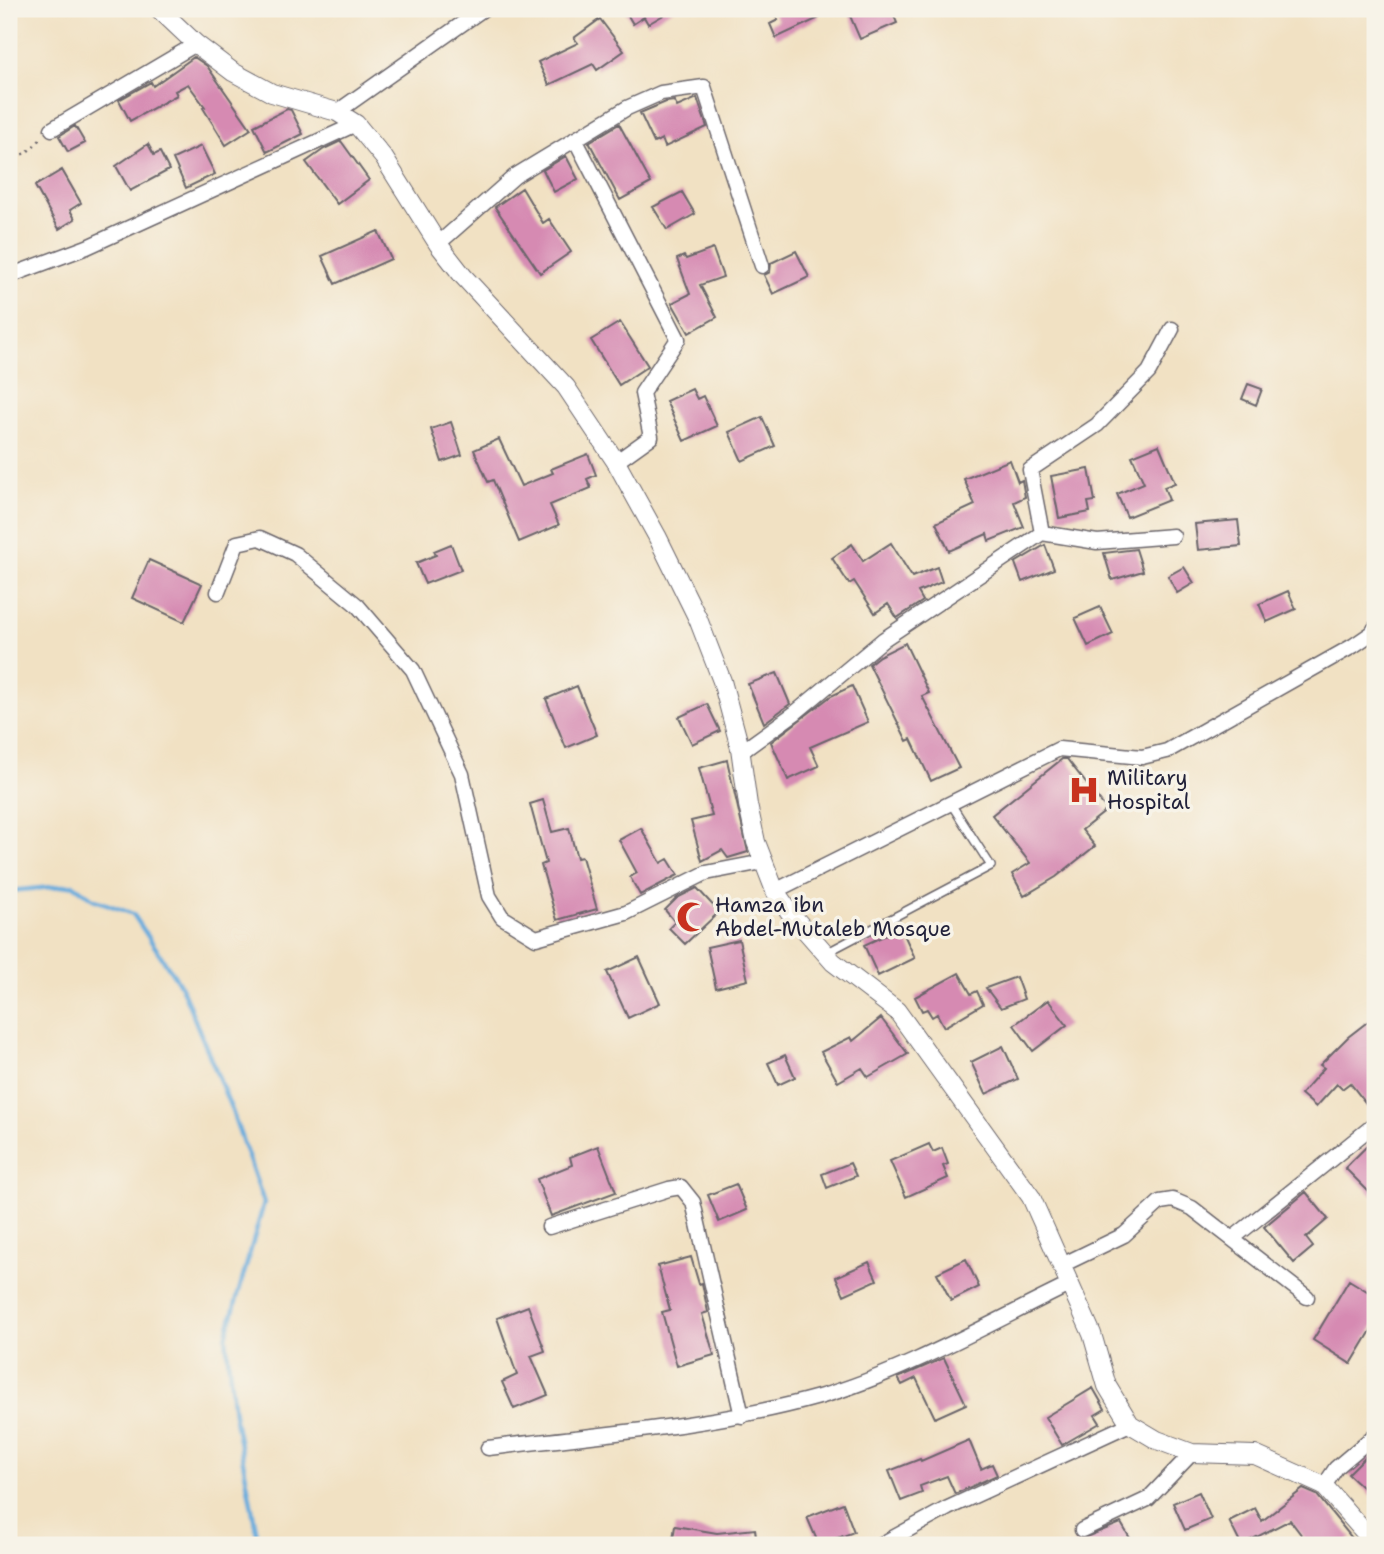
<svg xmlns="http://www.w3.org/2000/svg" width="1384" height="1554" font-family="'Shantell Sans',sans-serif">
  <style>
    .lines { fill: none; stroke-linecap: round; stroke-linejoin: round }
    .stream { stroke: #67acdd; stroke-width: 4.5 }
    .building { fill: #d68ab2 }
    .service-casing { stroke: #6a656b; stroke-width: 10 }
    .minor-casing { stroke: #6a656b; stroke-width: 17 }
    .tertiary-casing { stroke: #6a656b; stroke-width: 20 }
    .path { stroke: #6a656b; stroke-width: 2.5; stroke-dasharray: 2 5; stroke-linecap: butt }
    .service { stroke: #fff; stroke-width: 7 }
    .minor { stroke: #fff; stroke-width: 14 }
    .tertiary { stroke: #fff; stroke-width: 18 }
    .labels { text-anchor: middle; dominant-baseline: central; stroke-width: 7; stroke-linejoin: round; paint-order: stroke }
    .poi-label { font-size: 21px; fill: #22223b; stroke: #f7f3e8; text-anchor: start }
  </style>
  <rect width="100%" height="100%" fill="#f7f3e8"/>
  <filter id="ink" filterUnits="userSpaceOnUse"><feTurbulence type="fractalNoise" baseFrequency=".0143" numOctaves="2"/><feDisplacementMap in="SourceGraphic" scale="14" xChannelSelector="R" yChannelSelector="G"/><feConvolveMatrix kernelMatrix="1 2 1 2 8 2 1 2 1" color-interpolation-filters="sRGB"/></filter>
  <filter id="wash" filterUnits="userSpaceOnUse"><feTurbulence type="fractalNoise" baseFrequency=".00686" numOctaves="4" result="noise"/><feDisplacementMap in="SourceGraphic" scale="28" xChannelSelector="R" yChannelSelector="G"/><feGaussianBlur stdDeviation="1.57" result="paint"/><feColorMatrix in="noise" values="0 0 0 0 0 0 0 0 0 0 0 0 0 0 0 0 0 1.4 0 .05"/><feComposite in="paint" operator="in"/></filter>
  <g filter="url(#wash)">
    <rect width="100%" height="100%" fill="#f1e1c3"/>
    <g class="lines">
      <!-- stream -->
      <path class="stream" d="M9,891L74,885L93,899L133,914L181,986L231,1108L264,1203L226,1337L234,1414L259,1545"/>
    </g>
    <g id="blocks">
      <!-- building -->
      <path class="building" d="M624,9H674L648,24L644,17L633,24Z
        M771,9H815L819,18L776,38L770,24L778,20Z
        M847,9H891L897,23L860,39Z
        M600,19L624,51L597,70L593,64L549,85L538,62L578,43L574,38Z
        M194,57L207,66L251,129L226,145L203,108L205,107L188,84L175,91L177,95L130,121L119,100L151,82L153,86Z
        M697,98L707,127L665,147L662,139L654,143L640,113L666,102L674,101L677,107Z
        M287,109L291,110L303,134L267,152L254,126Z
        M619,124L651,183L620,200L589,142Z
        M75,126L85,143L68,152L59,136Z
        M341,141L369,180L337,204L306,162L324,149Z
        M148,144L154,155L160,152L169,170L130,191L116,166Z
        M201,146L215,174L186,188L173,159Z
        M566,156L578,179L554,192L543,170Z
        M62,170L81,203L70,210L75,219L59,229L35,186Z
        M522,188L543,223L549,219L571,252L540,273L495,207Z
        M682,192L695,214L667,230L653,207Z
        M378,231L391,259L335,284L322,256Z
        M713,249L723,277L700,285L717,317L689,333L672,303L690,294L677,259L684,256L686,259Z
        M796,251L809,277L773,294L764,275L770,272L771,263Z
        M620,322L648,366L619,385L591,340Z
        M1248,384L1262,389L1256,405L1242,399Z
        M692,389L697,399L703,396L717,426L684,441L666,401Z
        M762,417L775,446L742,461L729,432Z
        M451,422L462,455L442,462L431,429Z
        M499,439L521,486L553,473L551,469L588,454L596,475L587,479L591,488L550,505L559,525L519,542L493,480L488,482L474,450Z
        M1159,445L1175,483L1164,487L1169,500L1127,517L1117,494L1144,483L1132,456Z
        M1010,460L1018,482L1022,480L1025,497L1014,502L1024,527L989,541L987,534L949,551L936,523L975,505L964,479Z
        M1089,469L1095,501L1088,502L1090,512L1059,518L1051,476Z
        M1238,520L1241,546L1198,550L1195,524Z
        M891,543L912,577L937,567L942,582L918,592L923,601L897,618L888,604L875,613L854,581L849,584L832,558L852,544L863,561Z
        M451,544L461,570L425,584L416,563L436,555L434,551Z
        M1045,545L1054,569L1022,582L1015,563Z
        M1136,549L1143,571L1112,580L1104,553Z
        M149,560L202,584L184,622L132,598Z
        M1184,567L1194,583L1177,593L1168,576Z
        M1288,591L1296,609L1267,622L1259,604Z
        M1100,607L1113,634L1088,646L1075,618Z
        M905,643L929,693L922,696L959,768L931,781L911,739L907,741L869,664L879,656Z
        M777,673L790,704L764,723L748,684Z
        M577,686L597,735L566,748L546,699Z
        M852,686L868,722L810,747L819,766L788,780L771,742L831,696Z
        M707,704L720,731L692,744L679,717Z
        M1062,759H1067L1107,810L1082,830L1095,846L1056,877L1024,896L1012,874L1030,863L992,815Z
        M727,760L748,852L728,858L722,850L702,861L691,821L712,816L699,768Z
        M543,800L552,832L569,828L577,858L582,857L597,909L557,920L541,865L546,863L530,804Z
        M641,828L661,863L668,859L678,875L640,895L630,877L637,873L619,840Z
        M697,888L719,912L685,944L669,928L675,922L665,910L677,898Z
        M901,928L915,958L878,976L864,945Z
        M739,940L748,980L716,988L707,947Z
        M639,957L660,1003L628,1018L607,972Z
        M959,973L971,994L977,991L983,1004L944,1027L937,1014L932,1017L927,1009L922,1011L915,997Z
        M1016,977L1024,999L1001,1008L986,988Z
        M1048,1000L1067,1025L1033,1051L1014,1025Z
        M1375,1016V1071L1370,1075L1375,1082V1115L1350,1083L1342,1089L1337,1084L1316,1107L1301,1094L1324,1068L1320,1065L1348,1037Z
        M881,1018L908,1054L868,1077L862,1068L838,1082L821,1052L851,1037L853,1041Z
        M1003,1046L1018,1079L986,1094L971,1062Z
        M785,1055L795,1077L778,1085L768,1063Z
        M1375,1138V1198L1345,1168Z
        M929,1144L933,1152L942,1148L948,1164L943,1166L948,1178L906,1197L890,1161Z
        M598,1146L616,1192L551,1216L537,1179L572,1165L570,1157Z
        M850,1163L856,1176L827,1188L822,1174Z
        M736,1184L747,1210L719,1222L708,1195Z
        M1306,1192L1328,1219L1306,1238L1313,1247L1294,1263L1264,1227Z
        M691,1257L699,1284L702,1283L708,1312L702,1314L714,1355L677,1366L662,1312L670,1310L658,1266Z
        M966,1259L979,1287L951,1301L937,1273Z
        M869,1262L877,1280L844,1295L836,1277Z
        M1349,1280L1375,1296V1324L1351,1364L1313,1340Z
        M528,1306L545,1351L531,1356L548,1395L514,1409L502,1382L517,1375L497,1318Z
        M944,1358L966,1404L935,1418L916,1378L902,1385L898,1378Z
        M1093,1388L1105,1409L1095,1415L1100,1423L1062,1445L1045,1417Z
        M969,1440L981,1469L992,1464L997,1475L955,1494L947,1476L920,1486L922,1493L901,1501L889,1471L920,1459L921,1461Z
        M1375,1447V1499L1348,1474Z
        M1303,1489L1317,1495L1352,1538L1342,1545H1309L1290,1520L1241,1545L1229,1521L1255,1508L1262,1521Z
        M1199,1492L1211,1519L1185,1530L1173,1503Z
        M843,1503L854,1532L819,1545L807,1517Z
        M1121,1523L1134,1545H1071L1081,1539Z
        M675,1526L717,1533L755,1529L757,1545H672Z"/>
    </g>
  </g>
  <g filter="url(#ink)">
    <use href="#blocks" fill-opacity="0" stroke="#6a656b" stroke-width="2"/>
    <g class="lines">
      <!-- service casing -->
      <g class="service-casing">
        <path id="service" d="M826,953L991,866L951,804"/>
      </g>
      <!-- minor casing -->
      <g class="minor-casing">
        <path id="minor" d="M337,112L483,9
          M52,129L196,44
          M575,139L678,339L642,393L651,437L616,462
          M438,244L515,176L627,108L661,93L704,87L762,266
          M9,276L87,247L356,124
          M1042,533L1097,542L1173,536
          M218,592L237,543L260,538L295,554L358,606L413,670L462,774L489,896L502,917L536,938L626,913L706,873L763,862
          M741,752L795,713L884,639L1042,533L1030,470L1097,425L1149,372L1172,329
          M775,891L1059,749L1142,757L1167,751L1353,646L1372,633L1375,628
          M549,1227L669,1189L681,1187L693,1202L742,1416
          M1232,1239L1375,1124
          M1062,1265L1124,1235L1160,1202L1173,1200L1192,1208L1307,1297
          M488,1448C598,1434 712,1427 819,1397C903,1373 992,1322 1071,1284
          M1324,1486L1336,1468L1375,1435
          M1082,1530L1148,1499L1192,1453
          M880,1545L948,1508L1130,1424"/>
      </g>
      <!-- tertiary casing -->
      <g class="tertiary-casing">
        <path id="tertiary" d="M159,9L196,44L233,72L272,93L337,112L356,124L384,158L438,244L463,276L566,387L616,462L657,536L698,619L722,681L740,748L748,805L756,842L775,891L791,914L833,962L897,1011L1031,1197L1092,1334L1107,1386L1130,1424L1157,1440L1192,1453L1255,1455L1324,1486L1375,1544"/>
      </g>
      <!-- path -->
      <path class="path" d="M9,159L26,153L41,139"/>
      <!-- service -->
      <use href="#service" class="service"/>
      <!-- minor -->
      <use href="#minor" class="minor"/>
      <!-- tertiary -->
      <use href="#tertiary" class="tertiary"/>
    </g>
  </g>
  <!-- icons -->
  <defs>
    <g id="hospital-bare" transform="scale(2.415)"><path d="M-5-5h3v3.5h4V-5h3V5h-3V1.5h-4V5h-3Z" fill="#c8321e" stroke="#f7f3e8" stroke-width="2.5" paint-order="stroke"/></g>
    <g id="mosque-bare" transform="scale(2.415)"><path d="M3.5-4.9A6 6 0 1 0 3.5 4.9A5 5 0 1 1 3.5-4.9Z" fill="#c8321e" stroke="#f7f3e8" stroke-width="2.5" paint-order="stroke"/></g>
  </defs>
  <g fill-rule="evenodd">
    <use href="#hospital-bare" x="1084" y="790"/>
    <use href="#mosque-bare" x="692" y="917"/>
  </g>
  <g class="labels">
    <!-- poi labels -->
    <g class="poi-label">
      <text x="1107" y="778">Military<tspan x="1107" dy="24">Hospital</tspan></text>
      <text x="715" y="905">Hamza ibn<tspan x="715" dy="24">Abdel-Mutaleb Mosque</tspan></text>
    </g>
  </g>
  <!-- margin -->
  <rect width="1384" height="1554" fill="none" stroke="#f7f3e8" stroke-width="35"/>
</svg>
